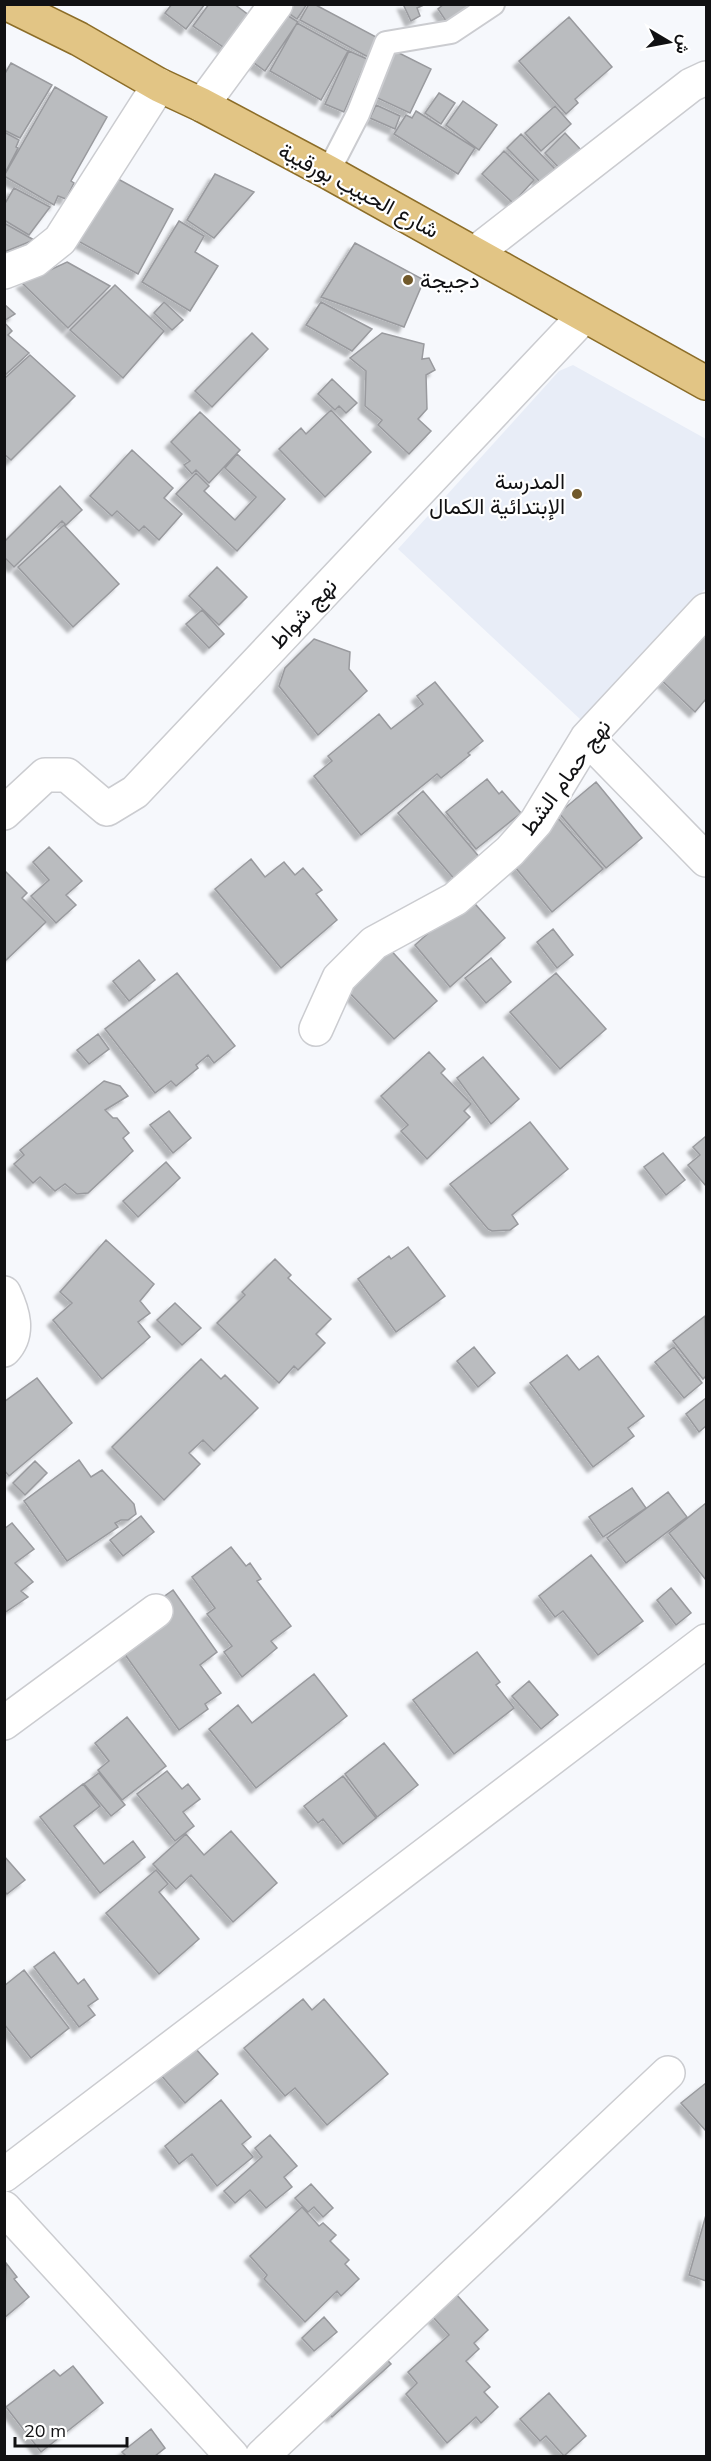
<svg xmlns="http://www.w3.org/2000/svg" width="711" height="2461" font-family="Mulish,Vazirmatn,sans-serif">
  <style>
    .built { fill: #e8edf7 }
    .building { fill: #babcbf; stroke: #999a9e; stroke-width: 1.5; filter: url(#shadow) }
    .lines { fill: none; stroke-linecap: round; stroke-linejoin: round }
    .lane-casing { stroke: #cbccd0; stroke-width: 26 }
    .street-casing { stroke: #cbccd0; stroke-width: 36 }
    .primary-casing { stroke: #8c6d28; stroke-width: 36 }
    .lane { stroke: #fff; stroke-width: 22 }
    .street { stroke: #fff; stroke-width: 33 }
    .primary { stroke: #e2c585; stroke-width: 33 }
    .poi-dot { fill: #71592a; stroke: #fff; stroke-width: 2 }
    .labels { text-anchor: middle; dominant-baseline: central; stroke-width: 4.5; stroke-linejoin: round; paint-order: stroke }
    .street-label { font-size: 22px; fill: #111113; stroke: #fff }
    .poi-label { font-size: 22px; fill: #111113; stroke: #fff; text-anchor: start }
  </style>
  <defs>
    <filter id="shadow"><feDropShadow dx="-5.5" dy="5.5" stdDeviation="1.5" flood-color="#0004"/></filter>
  </defs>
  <rect width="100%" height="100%" fill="#f6f8fc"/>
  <!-- built -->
  <path class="built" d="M573,365L706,439V588L581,720L398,549L559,371Z"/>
  <!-- building -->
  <path class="building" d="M172,4H205L186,29L165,13Z
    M209,4H234L250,16L226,49L193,26Z
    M288,4H307L297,19L284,10Z
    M309,4H314L378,38L368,57L300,20Z
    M403,4H426L417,8L420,16L411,21Z
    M444,4H479L448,24L438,9Z
    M282,12L298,22L265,71L250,60Z
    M569,17L612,67L575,99L578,103L566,114L519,61Z
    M297,23L348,51L321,100L270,71Z
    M393,50L431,69L410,113L371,95Z
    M349,51L367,59L344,112L325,104Z
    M11,63L52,85L20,138L4,130V75Z
    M55,87L107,117L71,181L74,183L66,199L58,196L54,205L4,176Z
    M439,93L455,103L441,124L425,113Z
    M463,101L497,125L479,150L446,125Z
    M376,105L400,116L395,129L370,118Z
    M555,106L571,124L541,151L525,133Z
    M416,111L475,148L458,174L394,134L406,115L412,118Z
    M4,132L19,140L16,147L18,148L4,175Z
    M565,133L582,151L561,170L545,153Z
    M521,134L555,169L541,183L507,148Z
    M504,151L534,180L513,203L482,174Z
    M98,168L173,209L138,274L69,236Z
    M215,174L254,192L214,238L187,220Z
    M14,188L50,207L29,235L4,220V205Z
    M179,221L204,236L195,252L218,266L190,311L142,282Z
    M4,223L34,240L4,252Z
    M355,243L424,280L404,327L321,297Z
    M67,262L110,286L68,328L22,283Z
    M115,285L164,331L123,378L70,330Z
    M164,302L183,320L172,330L154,313Z
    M321,302L372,329L352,351L306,325Z
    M4,304L15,314L4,321Z
    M4,322L12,331L8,335L29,353L4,376Z
    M252,333L268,349L212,407L195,391Z
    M382,333L424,344L422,359L429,358L435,370L426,375L427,409L418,419L431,431L409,454L378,425L382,420L365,406L366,371L350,358Z
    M30,355L75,396L11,460L4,454V379Z
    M332,379L357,403L346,413L339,406L335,410L318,394Z
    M331,410L371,452L325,497L279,449L301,428L306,434Z
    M200,412L240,450L209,483L196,470L192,474L184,465L190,461L171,442Z
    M132,450L173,488L164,498L182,514L159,540L144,526L139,531L117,511L112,516L90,496Z
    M237,454L285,499L237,551L176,494L196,473L209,486L204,491L235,520L256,497L225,468Z
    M60,486L82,510L66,525L62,521L14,567L4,557V542Z
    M64,525L119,584L73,627L18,567Z
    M217,567L247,597L219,625L189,596Z
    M202,610L224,634L209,648L186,624Z
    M706,626V699L695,712L656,675Z
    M314,639L350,652L349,669L367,691L318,735L279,686L285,668Z
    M435,682L483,741L468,753L470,755L441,778L437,774L361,835L314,776L332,761L328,756L379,714L391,729L423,704L417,696Z
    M487,779L499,794L502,791L521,813L476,849L446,812Z
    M596,782L642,838L606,868L559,813Z
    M423,791L481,859L456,881L398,813Z
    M555,815L603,869L552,912L510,861Z
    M49,847L82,881L66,895L76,905L56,923L31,896L49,880L33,862Z
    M251,859L265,877L284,862L295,875L303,868L322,890L316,894L337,920L281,968L215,889Z
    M4,870L27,893L22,898L46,922L4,962Z
    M469,897L505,938L450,987L415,945Z
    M553,929L573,955L557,968L537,942Z
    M387,946L437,1001L394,1039L341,984Z
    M491,958L511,982L486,1003L465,978Z
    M139,960L155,980L129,1001L113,981Z
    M177,973L235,1046L214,1063L208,1055L196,1065L198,1068L176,1086L171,1081L155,1093L105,1029Z
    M556,973L606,1029L560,1069L510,1012Z
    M98,1034L109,1049L89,1064L77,1050Z
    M429,1052L445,1069L441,1073L471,1104L464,1111L470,1117L427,1159L401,1131L408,1125L381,1096Z
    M483,1057L519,1099L491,1124L457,1078Z
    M104,1081L120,1086L128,1096L105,1110L113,1118H117L129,1133L123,1138L133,1151L88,1193L77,1194L65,1184L55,1191L40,1177L33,1183L14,1164L24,1155L20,1150Z
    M169,1111L191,1138L173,1153L150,1125Z
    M530,1122L568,1169L512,1215L518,1224L510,1230L492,1231L488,1229L450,1184Z
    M706,1136V1186L688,1165L700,1155L693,1147Z
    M663,1153L685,1180L666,1195L644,1167Z
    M166,1162L180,1178L138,1217L123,1201Z
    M106,1240L154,1284L140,1301L150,1313L138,1322L150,1337L102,1379L53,1320L72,1303L60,1292Z
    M408,1247L445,1296L396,1332L358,1279L389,1256L391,1259Z
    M275,1259L291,1275L288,1278L331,1319L316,1334L325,1343L298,1370L294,1366L279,1383L217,1323L245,1295L242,1292Z
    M175,1303L201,1328L182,1345L157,1320Z
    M705,1316L706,1376L703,1379L673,1341Z
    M474,1347L495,1373L478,1387L457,1361Z
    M674,1347L702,1383L684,1398L655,1362Z
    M567,1355L579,1370L598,1356L644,1416L628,1428L634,1436L593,1467L530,1383Z
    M201,1359L221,1379L225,1375L258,1408L214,1451L203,1440L189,1453L200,1464L164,1500L112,1447Z
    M37,1378L72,1423L9,1476L4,1470V1402Z
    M706,1398V1426L699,1432L686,1414Z
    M79,1460L91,1477L102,1470L134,1504L136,1514L128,1520H121L115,1523L118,1527L67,1561L24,1501Z
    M35,1461L47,1473L25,1495L13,1483Z
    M632,1488L646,1508L603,1537L589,1517Z
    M668,1492L687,1517L626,1563L607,1538Z
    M706,1503V1580L669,1533Z
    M141,1516L154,1532L123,1556L110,1540Z
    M12,1523L34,1549L15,1563L33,1582L21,1591L28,1597L4,1613V1529Z
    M231,1547L246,1566L250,1563L261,1579L257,1581L291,1626L271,1641L277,1648L242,1677L224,1652L232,1646L207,1614L215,1608L192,1577Z
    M591,1555L643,1621L598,1655L563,1611L555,1617L539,1596Z
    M671,1588L691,1613L676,1625L657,1600Z
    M173,1590L217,1652L200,1665L221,1693L205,1704L208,1709L179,1730L111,1635Z
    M477,1652L500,1682L496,1685L514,1708L454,1754L413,1700Z
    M314,1674L347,1716L256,1788L209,1729L238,1705L252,1723Z
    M529,1681L558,1715L541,1729L512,1696Z
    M127,1717L166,1766L122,1800L98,1770L109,1761L95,1743Z
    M384,1743L418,1785L377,1817L345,1774Z
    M167,1771L182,1789L188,1784L200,1799L183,1812L194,1826L175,1841L137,1794Z
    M99,1773L125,1805L111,1816L84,1784Z
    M343,1776L376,1818L343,1844L323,1819L318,1823L304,1806Z
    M83,1784L100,1806L74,1826L104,1864L133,1841L145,1857L100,1893L40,1817Z
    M231,1831L277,1883L233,1922L191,1875L176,1889L153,1864L186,1834L204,1855Z
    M4,1856L25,1880L7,1894L4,1891Z
    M156,1870L168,1884L159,1892L199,1939L159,1974L106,1913Z
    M54,1952L78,1984L84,1979L98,1999L88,2006L95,2015L79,2027L34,1967Z
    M24,1970L69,2028L31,2058L4,2024V1986Z
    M303,1999L312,2010L324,1999L388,2074L327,2125L295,2088L285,2096L244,2048Z
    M188,2040L218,2074L185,2103L154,2067Z
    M706,2083V2131L681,2103Z
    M221,2100L251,2137L242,2144L253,2157L217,2186L192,2154L179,2164L165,2146Z
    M270,2135L297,2166L284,2177L292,2187L266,2208L250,2190L235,2203L224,2191L262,2157L255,2148Z
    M311,2184L333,2208L323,2217L314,2207L308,2212L295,2198Z
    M302,2207L319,2226L323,2223L336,2235L330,2241L349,2260L345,2264L359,2279L341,2296L337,2291L305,2322L264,2279L267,2275L250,2256Z
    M706,2215V2281L689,2275Z
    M6,2263L17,2277L14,2279L29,2297L4,2318Z
    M440,2276L488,2330L474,2343L479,2349L466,2361L490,2387L484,2392L498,2407L481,2423L476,2417L447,2443L406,2394L417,2383L408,2372L449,2335L416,2298Z
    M324,2317L337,2332L314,2351L302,2338Z
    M375,2347L391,2364L332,2417L316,2400Z
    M73,2366L103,2403L41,2452L6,2407L54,2370L60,2376Z
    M549,2393L586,2436L564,2456L546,2436L540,2441L520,2419Z
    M151,2429L165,2448L155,2456H126L122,2452Z"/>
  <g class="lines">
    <!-- lane casing -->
    <g class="lane-casing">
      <path id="lane" d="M328,172L358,114L386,43L451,32L493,4"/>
    </g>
    <!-- street casing -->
    <g class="street-casing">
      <path id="street" d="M202,105L276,4
        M475,253L691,85L706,78
        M4,272L35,260L60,240L159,85
        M587,738L706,860
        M4,813L45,775H67L107,809L135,792L584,316
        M316,1029L339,978L374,943L455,899L510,851L536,822L587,738L706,610
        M4,1293C13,1312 20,1333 4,1350
        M4,1723L156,1611
        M4,2175L706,1641
        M4,2208L232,2456
        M262,2456L668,2073"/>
    </g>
    <!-- primary casing -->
    <g class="primary-casing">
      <path id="primary" d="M8,4L79,39L159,85L202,105L328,172L706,383"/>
    </g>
    <!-- lane -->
    <use href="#lane" class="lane"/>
    <!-- street -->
    <use href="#street" class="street"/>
    <!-- primary -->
    <use href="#primary" class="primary"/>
  </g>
  <!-- markers -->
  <g class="poi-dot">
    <circle cx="408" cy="280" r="6"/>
    <circle cx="577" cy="494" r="6"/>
  </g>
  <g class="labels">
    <!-- street labels -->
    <g class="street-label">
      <text transform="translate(359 190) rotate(28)">شارع الحبيب بورقيبة</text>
      <text transform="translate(303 613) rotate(-47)">نهج شواط</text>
      <text transform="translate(565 777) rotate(-54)">نهج حمام الشط</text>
    </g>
    <!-- poi labels -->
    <g class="poi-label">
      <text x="420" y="280">دجيجة</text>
      <text x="565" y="481" text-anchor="end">المدرسة<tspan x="565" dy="25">الإبتدائية الكمال</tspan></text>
    </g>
  </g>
  <!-- border -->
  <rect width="711" height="2461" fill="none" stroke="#111113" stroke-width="12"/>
  <!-- north arrow -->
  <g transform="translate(669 42) rotate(100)" stroke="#ffffff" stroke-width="4.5" paint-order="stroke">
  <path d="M0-4.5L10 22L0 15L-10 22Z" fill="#111113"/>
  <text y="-9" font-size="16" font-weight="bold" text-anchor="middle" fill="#111113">ش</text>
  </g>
  <!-- scale -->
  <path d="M15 2437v9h112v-9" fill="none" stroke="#111113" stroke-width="3"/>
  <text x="24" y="2437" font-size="18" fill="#111113" stroke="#ffffff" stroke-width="4.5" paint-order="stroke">20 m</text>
</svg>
